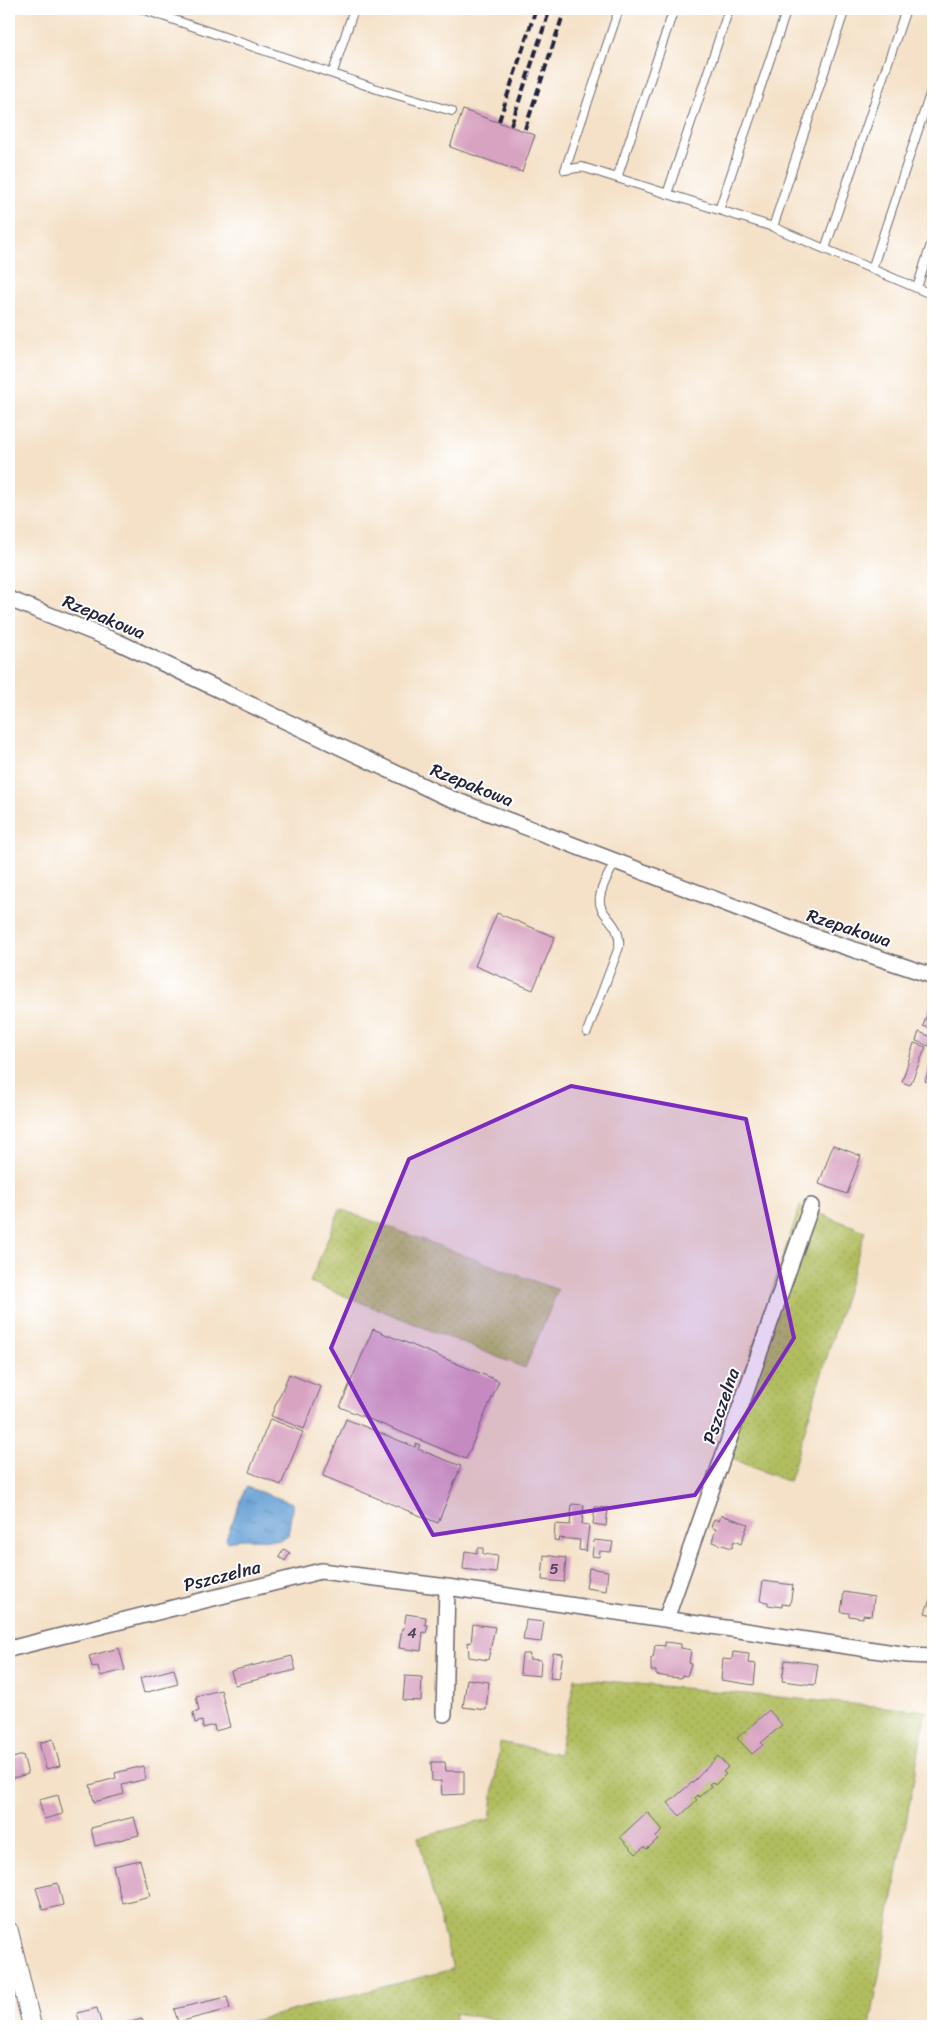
<svg xmlns="http://www.w3.org/2000/svg" width="942" height="2035" font-family="Sriracha,sans-serif">
  <style>
    .grass { fill: url(#grass-dots); stroke: #6a704d }
    .water { fill: url(#water-ripples); stroke: #456188 }
    .building { fill: #d8a2c1 }
    .lines { fill: none; stroke-linecap: round; stroke-linejoin: round }
    .service-casing { stroke: #6c656c; stroke-width: 10 }
    .minor-casing { stroke: #6c656c; stroke-width: 18 }
    .tertiary-casing { stroke: #6c656c; stroke-width: 20 }
    .service { stroke: #fff; stroke-width: 8 }
    .minor { stroke: #fff; stroke-width: 15 }
    .tertiary { stroke: #fff; stroke-width: 18 }
    .rail { stroke: #22223b; stroke-width: 4; stroke-dasharray: 8 4; stroke-linecap: butt }
    .marked { fill: #7b2cbf; fill-opacity: 0.2; stroke: #7b2cbf; stroke-width: 4; stroke-linejoin: round }
    .labels { text-anchor: middle; dominant-baseline: central; stroke-width: 4; stroke-linejoin: round; paint-order: stroke }
    .number-label { font-size: 15px; fill: #50425c }
    .street-label { font-size: 18px; fill: #22223b; stroke: #fff }
  </style>
  <defs>
    <pattern id="grass-dots" width="8" height="8" patternUnits="userSpaceOnUse" patternTransform="scale(1.25)"><rect width="8" height="8" fill="#b1bd5f"/><path d="M2 2h.1M6 6h.1" fill="none" stroke="#98a253" stroke-width="1.8" stroke-linecap="round"/></pattern>
    <pattern id="water-ripples" width="26" height="14" patternUnits="userSpaceOnUse" patternTransform="scale(1.25)"><rect width="26" height="14" fill="#68a0d6"/><path d="M2 4q2-2 4 0t4 0M15 11q2-2 4 0t4 0" fill="none" stroke="#5582af"/></pattern>
  </defs>
  <rect width="100%" height="100%" fill="#fff"/>
  <filter id="ink" filterUnits="userSpaceOnUse"><feTurbulence type="fractalNoise" baseFrequency=".02" numOctaves="2"/><feDisplacementMap in="SourceGraphic" scale="10" xChannelSelector="R" yChannelSelector="G"/><feConvolveMatrix kernelMatrix="1 2 1 2 8 2 1 2 1" color-interpolation-filters="sRGB"/></filter>
  <filter id="wash" filterUnits="userSpaceOnUse"><feTurbulence type="fractalNoise" baseFrequency=".0096" numOctaves="4" result="noise"/><feDisplacementMap in="SourceGraphic" scale="20" xChannelSelector="R" yChannelSelector="G"/><feGaussianBlur stdDeviation="1.12" result="paint"/><feColorMatrix in="noise" values="0 0 0 0 0 0 0 0 0 0 0 0 0 0 0 0 0 1.4 0 .05"/><feComposite in="paint" operator="in"/></filter>
  <g filter="url(#wash)">
    <rect width="100%" height="100%" fill="#f4e1c7"/>
    <!-- grass -->
    <path class="grass" d="M800,1206L865,1231L789,1482L732,1459L715,1463Z
      M340,1209L558,1290L525,1368L310,1282Z
      M575,1678L926,1711L870,2026H533L455,2013L454,2026H233L453,1969L418,1837L490,1819L500,1742L559,1754Z"/>
    <!-- water -->
    <path class="water" d="M246,1487L293,1503L288,1535L282,1540L241,1539L228,1542L226,1538Z"/>
    <g id="blocks">
      <!-- building -->
      <path class="building" d="M463,110L535,135L522,172L450,147Z
        M497,913L555,937L533,990L475,966Z
        M931,1002L933,1003V1029L923,1026Z
        M919,1032L932,1037L929,1046L916,1041Z
        M914,1043L926,1047L910,1085L902,1082Z
        M931,1064L933,1065V1084L925,1081Z
        M833,1145L861,1156L847,1194L819,1184Z
        M373,1329L499,1381L466,1459L340,1407Z
        M289,1374L321,1387L304,1429L271,1416Z
        M270,1419L303,1432L281,1485L249,1472Z
        M346,1419L415,1447L416,1443L420,1445L418,1449L461,1466L438,1523L323,1476Z
        M572,1504L584,1505L582,1524L589,1525L586,1551L579,1550L580,1540L559,1538L558,1541L554,1540L555,1524L570,1525Z
        M595,1507L608,1508L606,1526L593,1524Z
        M721,1515L748,1524L741,1544L734,1541L732,1548L712,1542L716,1529L711,1527L714,1519L719,1521Z
        M594,1540L613,1542L611,1552L600,1551L599,1557L592,1556Z
        M477,1548H483V1554L498,1556L496,1573L463,1569L465,1551L477,1553Z
        M284,1549L290,1553L285,1561L279,1557Z
        M544,1555L566,1558L564,1582L542,1580Z
        M589,1568L608,1571L606,1591L586,1588Z
        M763,1581L793,1585L790,1605L782,1604V1607L768,1605V1602L760,1601Z
        M933,1591V1615L925,1613Z
        M844,1592L874,1597L872,1616L863,1615V1618L849,1616V1613L841,1612Z
        M406,1614L426,1617L425,1625H428L426,1633L423,1632L421,1651L399,1648L402,1628L404,1629Z
        M526,1620L544,1622L541,1642L523,1640Z
        M473,1624L495,1627L488,1660L469,1657L468,1642L471,1643Z
        M665,1642L681,1644V1648L691,1650L689,1663L691,1664L687,1676L682,1675L681,1678L669,1677L656,1675V1671H651V1658H653L655,1645L665,1646Z
        M119,1648L125,1670L100,1676L98,1666L92,1667L89,1656Z
        M733,1652L749,1654L748,1663L756,1664L754,1685L721,1680L723,1659L732,1660Z
        M553,1653L563,1654L559,1679L550,1678Z
        M522,1654H530L529,1659L541,1660L540,1676L520,1674Z
        M292,1656L296,1670L235,1685L231,1671Z
        M785,1660L818,1664L815,1685L782,1681Z
        M174,1669L178,1684L144,1693L140,1678Z
        M405,1676L422,1677L421,1701L403,1700Z
        M467,1679L489,1682L486,1710L463,1707Z
        M221,1690L230,1727L215,1731L214,1725L203,1728L202,1721L195,1723L193,1713L199,1711L196,1696Z
        M769,1710L782,1725L761,1743L763,1745L752,1754L737,1738Z
        M53,1739L60,1766L46,1769L39,1743Z
        M23,1755L28,1774L9,1779V1759Z
        M718,1756L728,1767L723,1772L726,1774L715,1785L712,1782L709,1784L711,1786L699,1797L698,1795L695,1798L697,1800L680,1816L668,1803L695,1780Z
        M431,1762H445L446,1771H464V1794L442,1795L441,1781H432Z
        M143,1766L146,1779L122,1785L124,1794L94,1802L90,1785L116,1778L115,1773Z
        M58,1795L63,1814L44,1819L39,1800Z
        M647,1812L663,1830L656,1837L658,1839L647,1849L644,1847L636,1854L620,1837Z
        M134,1817L139,1835L95,1846L91,1828Z
        M140,1860L150,1896L122,1903L113,1866Z
        M58,1883L63,1905L43,1910L36,1888Z
        M227,1997L230,2009L178,2022L174,2009Z
        M97,2008L102,2026H81L77,2013Z
        M142,2019L144,2026H128L127,2023Z"/>
    </g>
  </g>
  <g filter="url(#ink)">
    <use href="#blocks" fill-opacity="0" stroke="#6c656c" stroke-width="1"/>
    <g class="lines">
      <!-- service casing -->
      <g class="service-casing">
        <path id="service" d="M142,9L380,90L452,111
          M619,9L565,170L582,167L773,227L933,295
          M333,72L354,9
          M617,178L674,9
          M667,194L729,9
          M719,210L787,9
          M773,227L845,9
          M825,249L906,9
          M872,269L933,85
          M917,288L933,238
          M587,1032L619,947C622,921 597,916 600,898C601,885 610,872 616,861"/>
      </g>
      <!-- minor casing -->
      <g class="minor-casing">
        <path id="minor" d="M9,599L118,642L442,795L798,931L933,976
          M666,1619L811,1206
          M9,1649L321,1571L447,1587L908,1655L933,1656
          M444,1714L447,1587"/>
      </g>
      <!-- tertiary casing -->
      <g class="tertiary-casing">
        <path id="tertiary" d="M9,1931L32,2026"/>
      </g>
      <!-- service -->
      <use href="#service" class="service"/>
      <!-- minor -->
      <use href="#minor" class="minor"/>
      <!-- tertiary -->
      <use href="#tertiary" class="tertiary"/>
      <!-- rail -->
      <path class="rail" d="M499,121L536,9
        M511,125L550,9
        M525,129L565,9"/>
    </g>
  </g>
  <!-- marked area -->
  <path class="marked" d="M571,1086L746,1119L794,1338L695,1495L433,1535L331,1348L409,1159Z"/>
  <g class="labels">
    <!-- number labels -->
    <g class="number-label">
      <text x="554" y="1569">5</text>
      <text x="412" y="1633">4</text>
    </g>
    <!-- street labels -->
    <g class="street-label">
      <text transform="translate(104 617) rotate(23)">Rzepakowa</text>
      <text transform="translate(472 785) rotate(22)">Rzepakowa</text>
      <text transform="translate(849 928) rotate(18)">Rzepakowa</text>
      <text transform="translate(721 1406) rotate(-71)">Pszczelna</text>
      <text transform="translate(222 1576) rotate(-14)">Pszczelna</text>
    </g>
  </g>
  <!-- margin -->
  <rect width="942" height="2035" fill="none" stroke="#fff" stroke-width="30"/>
</svg>
